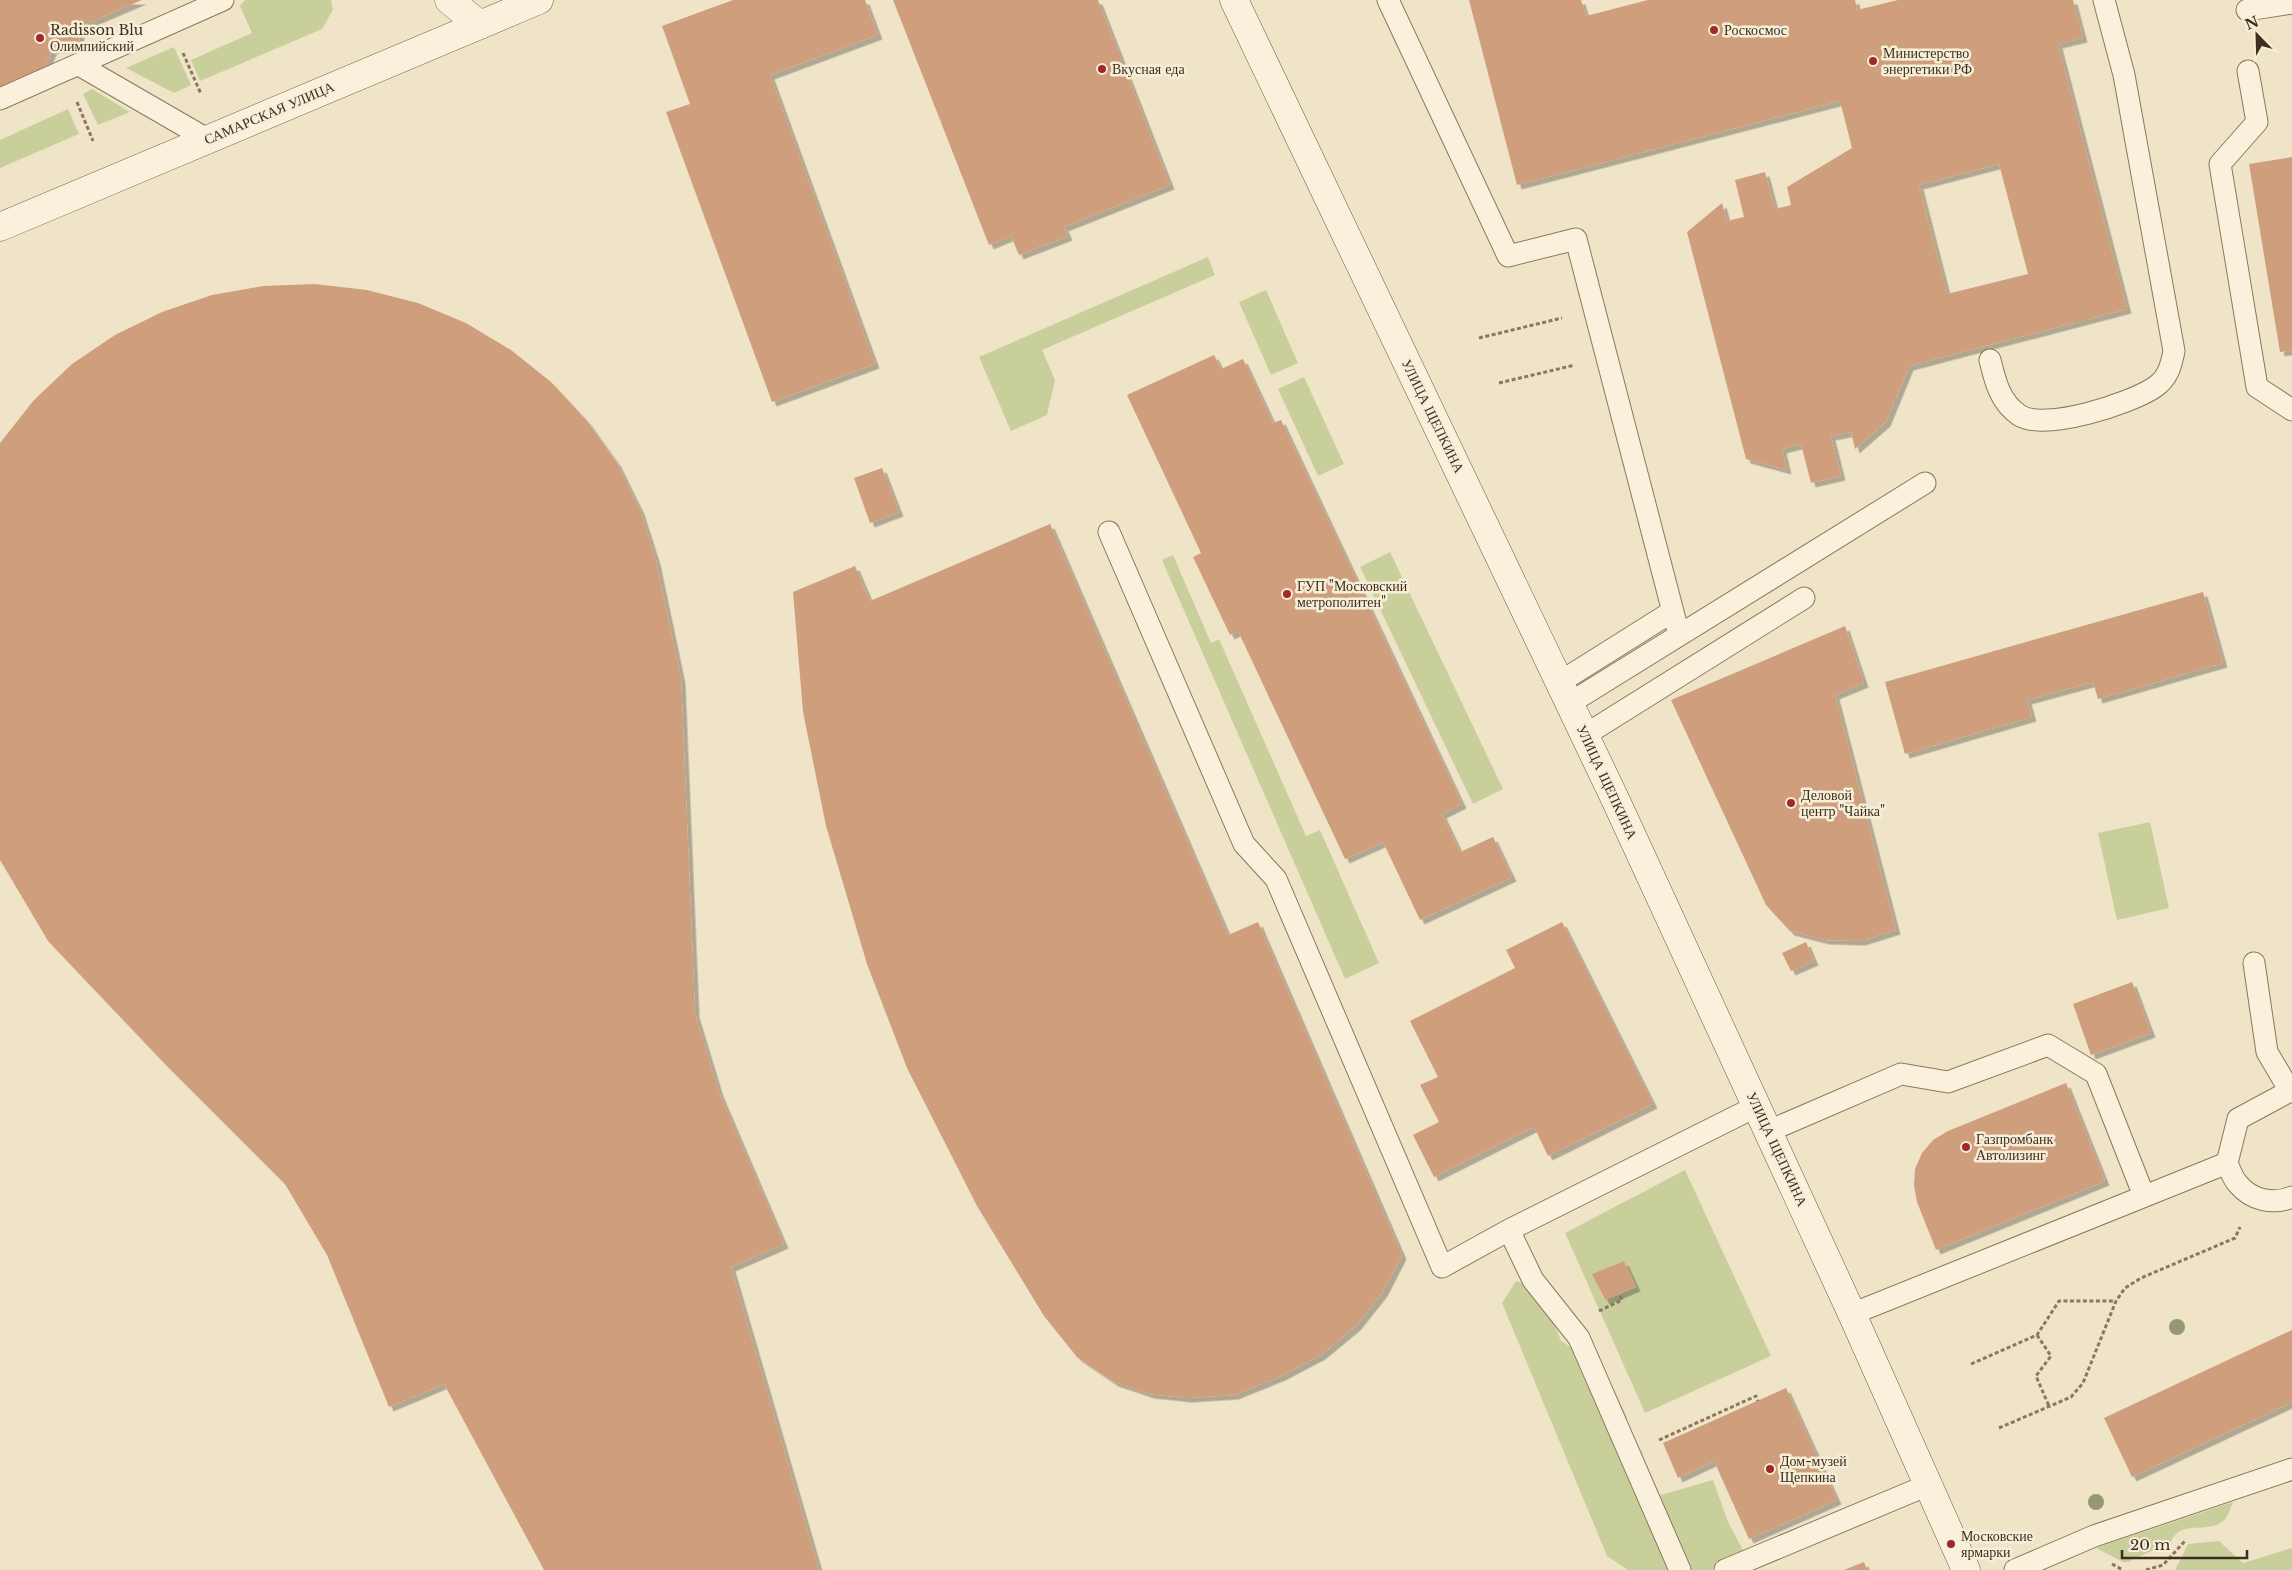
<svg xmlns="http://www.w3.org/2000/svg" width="2292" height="1570" font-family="'Libre Baskerville',serif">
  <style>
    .green { fill: #c9cf9b; fill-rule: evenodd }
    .building { fill: #cf9f7d; fill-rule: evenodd; filter: url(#shadow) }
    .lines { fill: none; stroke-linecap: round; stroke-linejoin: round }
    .lane-casing { stroke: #8d765c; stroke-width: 23 }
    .street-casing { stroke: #8d765c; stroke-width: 29 }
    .secondary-casing { stroke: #6f573f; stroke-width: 29 }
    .path { stroke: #8d765c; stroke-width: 3; stroke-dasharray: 4 2.5; stroke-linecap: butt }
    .lane { stroke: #faf1dc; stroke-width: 21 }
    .street { stroke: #faf1dc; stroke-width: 28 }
    .secondary { stroke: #faf1dc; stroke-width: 28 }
    .tree { fill: #96986f }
    .poi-dot { fill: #9e2a2b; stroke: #f7eed8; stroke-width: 2 }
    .labels { text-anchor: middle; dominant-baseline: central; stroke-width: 5; stroke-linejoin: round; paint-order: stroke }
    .poi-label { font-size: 14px; fill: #3d2e20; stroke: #f7eed8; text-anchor: start }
    .street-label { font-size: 14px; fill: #3d2e20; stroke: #f7eed8 }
  </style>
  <defs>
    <filter id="shadow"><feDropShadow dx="4.5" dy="4.5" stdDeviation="0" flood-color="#0004"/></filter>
  </defs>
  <rect width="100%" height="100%" fill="#f0e4c8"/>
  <!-- green -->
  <path class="green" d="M245,0H331L333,10L322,29L200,81L191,60L252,33L240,6Z
    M174,47L191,85L174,93L126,68Z
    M92,89L130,112L98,125L83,94Z
    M68,109L79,134L0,168V140Z
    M1208,257L1215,275L1042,350L1055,380L1047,415L1011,431L979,357Z
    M1266,290L1298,363L1271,375L1239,302Z
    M1304,377L1344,464L1318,476L1278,389Z
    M1390,552L1503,789L1473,804L1360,567Z
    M1173,555L1211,643L1219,639L1306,836L1320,830L1379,963L1345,979L1162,560Z
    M2150,822L2169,908L2117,920L2098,833Z
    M1685,1170L1771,1356L1645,1413L1565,1233ZM1624,1261L1636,1287L1604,1300L1593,1274Z
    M1516,1281L1541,1290L1561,1341L1584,1355L1614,1391L1627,1417L1615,1440L1641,1450L1654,1497L1713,1480L1728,1522L1745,1554L1711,1570H1628L1607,1556L1502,1303Z
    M2233,1502C2230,1509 2228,1518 2222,1522C2206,1534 2180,1519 2171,1542L2128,1562H2123L2096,1548Z
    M2219,1541L2243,1563L2292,1548V1570H2175L2188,1544Z"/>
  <!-- building -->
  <path class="building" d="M0,0H142L81,26L78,49H53L43,71L0,97Z
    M733,0H865L878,35L770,75L875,364L772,402L666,112L690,104L662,26Z
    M893,0H1098L1170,185L1064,227L1068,236L1019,255L1011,236L989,245Z
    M1469,0H1581L1586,16L1648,0H1855L1857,10L1898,0H2073L2083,38L2058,44L2127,309L1909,366L1886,422L1855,449L1851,432L1831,436L1841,476L1811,483L1801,444L1782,449L1787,470L1746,459L1687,232L1722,203L1727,221L1744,217L1735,180L1765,172L1775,209L1791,205L1787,187L1852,148L1840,101L1517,185ZM1999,164L2028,274L1947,294L1919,185Z
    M2292,157V350L2280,352L2249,164Z
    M315,284L367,290L418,303L466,323L511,350L551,382L587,421L617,463L640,510L656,560L681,679L695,1013L719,1092L784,1244L731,1267L819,1570H544L444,1384L389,1407L327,1255L285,1184L165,1064L48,941L0,860V443L34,400L72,364L115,335L162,312L212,295L263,286Z
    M1214,355L1221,369L1243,359L1273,423L1281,420L1462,804L1442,814L1460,852L1493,837L1512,877L1420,920L1383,842L1345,859L1238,631L1230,635L1193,557L1201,553L1127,395Z
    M882,468L899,512L870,523L854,478Z
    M1050,524L1228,935L1258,922L1402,1255L1383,1292L1356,1326L1321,1355L1281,1376L1234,1395L1187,1398L1150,1394L1114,1382L1077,1357L1044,1316L977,1206L907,1068L867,964L826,826L803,712L793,592L855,566L870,601Z
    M2203,592L2223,663L2098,699L2093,682L2027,700L2032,717L1905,754L1885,682Z
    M1845,626L1864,683L1835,695L1896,930L1861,941L1825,940L1790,931L1766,905L1671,700Z
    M1562,922L1653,1104L1548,1156L1534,1127L1434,1177L1413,1135L1439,1122L1420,1085L1438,1077L1410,1021L1515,968L1506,950Z
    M1806,942L1814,961L1791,971L1782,953Z
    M2132,982L2151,1033L2091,1055L2073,1004Z
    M2066,1083L2105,1181L1936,1250L1917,1202L1914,1186L1915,1169L1922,1153L1933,1140L1948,1131Z
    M1624,1261L1636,1287L1605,1300L1592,1274Z
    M2292,1330V1402L2132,1477L2104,1418Z
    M1786,1388L1837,1500L1749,1539L1714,1461L1678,1478L1663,1443Z
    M1864,1562L1867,1570H1844Z"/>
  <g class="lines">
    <!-- lane casing -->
    <g class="lane-casing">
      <path id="lane" d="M1388,0L1508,256L1576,239L1679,635
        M2247,10L2292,3
        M79,65L207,139
        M2248,71L2257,122L2220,164L2257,387L2292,410
        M0,99L223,0
        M1990,360C1995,381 2000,402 2019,415C2044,432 2132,403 2155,387C2168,378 2171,366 2174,351L2124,75L2104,0
        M1109,532L1244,844L1276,879L1442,1267L1509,1230L1757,1106
        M1560,682L1673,611
        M1570,703L1925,483
        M1585,735L1804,598
        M2254,963L2267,1052L2290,1091L2292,1092
        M1769,1131L1901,1074L1948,1082L2048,1045L2096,1074L2144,1196
        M2227,1163C2230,1170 2233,1179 2238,1184C2251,1200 2273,1205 2292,1197
        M1509,1230L1533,1280L1579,1338L1680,1570
        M1852,1314L2227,1163L2238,1119L2290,1091
        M1725,1570L1928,1485
        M2015,1570L2094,1536L2292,1469"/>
    </g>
    <!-- street casing -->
    <g class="street-casing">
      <path id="street" d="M449,0L480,25"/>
    </g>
    <!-- secondary casing -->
    <g class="secondary-casing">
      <path id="secondary" d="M1234,0L1616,801L1852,1314L1966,1570
        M0,227L539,0"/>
    </g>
    <!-- path -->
    <path class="path" d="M183,53L201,94
      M77,102L93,141
      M1479,338L1562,318
      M1499,383L1575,365
      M1599,1311L1622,1300L1619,1294
      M2037,1335L2051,1356L2036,1376L2049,1406
      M1971,1364L2037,1335L2059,1301H2115
      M1999,1428L2071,1397L2083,1383L2116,1301L2125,1288L2141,1278L2235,1238L2240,1227
      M1659,1440L1756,1396L1758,1401
      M2112,1564L2123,1570
      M2146,1570L2163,1565L2185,1541"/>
    <!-- lane -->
    <use href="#lane" class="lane"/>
    <!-- street -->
    <use href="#street" class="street"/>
    <!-- secondary -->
    <use href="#secondary" class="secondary"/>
  </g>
  <!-- trees -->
  <g class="tree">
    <circle cx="2177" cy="1327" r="8"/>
    <circle cx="2096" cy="1502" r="8"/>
  </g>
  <!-- markers -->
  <g class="poi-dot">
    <circle cx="1714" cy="30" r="5"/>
    <circle cx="40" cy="38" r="5"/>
    <circle cx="1873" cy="61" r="5"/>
    <circle cx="1102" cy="69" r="5"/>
    <circle cx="1287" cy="594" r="5"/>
    <circle cx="1791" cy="803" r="5"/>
    <circle cx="1966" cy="1147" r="5"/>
    <circle cx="1770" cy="1469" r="5"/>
    <circle cx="1951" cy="1544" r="5"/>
  </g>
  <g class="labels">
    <!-- poi labels -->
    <g class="poi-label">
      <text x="50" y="30">Radisson Blu<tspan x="50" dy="16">Олимпийский</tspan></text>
      <text x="1724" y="30">Роскосмос</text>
      <text x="1883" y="53">Министерство<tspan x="1883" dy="16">энергетики РФ</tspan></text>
      <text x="1112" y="69">Вкусная еда</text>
      <text x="1297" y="586">ГУП "Московский<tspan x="1297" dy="16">метрополитен"</tspan></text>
      <text x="1801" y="795">Деловой<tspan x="1801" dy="16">центр "Чайка"</tspan></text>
      <text x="1976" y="1139">Газпромбанк<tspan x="1976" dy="16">Автолизинг</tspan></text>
      <text x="1780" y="1461">Дом-музей<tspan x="1780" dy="16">Щепкина</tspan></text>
      <text x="1961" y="1536">Московские<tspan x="1961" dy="16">ярмарки</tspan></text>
    </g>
    <!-- street labels -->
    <g class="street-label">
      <text transform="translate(269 113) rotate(-23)">САМАРСКАЯ УЛИЦА</text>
      <text transform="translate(1433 416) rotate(64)">УЛИЦА ЩЕПКИНА</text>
      <text transform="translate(1607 782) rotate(65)">УЛИЦА ЩЕПКИНА</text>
      <text transform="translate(1777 1149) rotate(65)">УЛИЦА ЩЕПКИНА</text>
    </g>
  </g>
  <!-- north arrow -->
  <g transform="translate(2257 35) rotate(337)" stroke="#f7eed8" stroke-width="4" paint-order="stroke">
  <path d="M0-4L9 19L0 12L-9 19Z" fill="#3d2e20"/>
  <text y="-8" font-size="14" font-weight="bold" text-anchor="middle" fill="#3d2e20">N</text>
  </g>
  <!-- scale -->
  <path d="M2122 1550v8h125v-8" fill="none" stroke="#3d2e20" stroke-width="2.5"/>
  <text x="2130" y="1550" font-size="15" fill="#3d2e20" stroke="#f7eed8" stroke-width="4" paint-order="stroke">20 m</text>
</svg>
